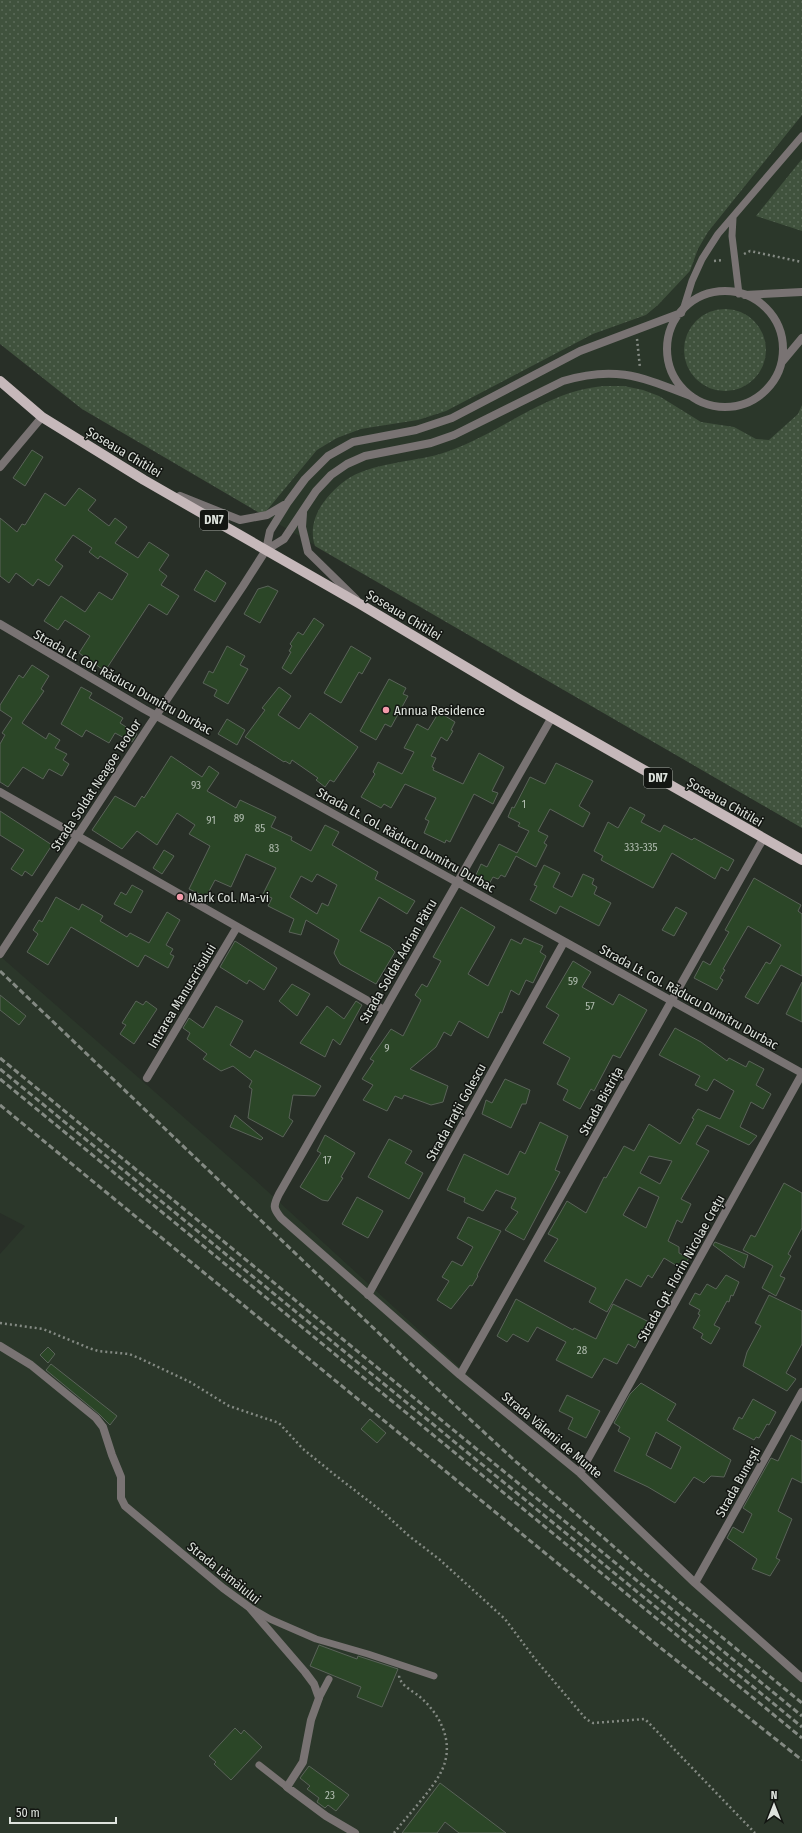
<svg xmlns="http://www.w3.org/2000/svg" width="802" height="1833" font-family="'Fira Sans Condensed',sans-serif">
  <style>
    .built { fill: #2b372a }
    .grass { fill: url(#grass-dots) }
    .building { fill: #2b4627; stroke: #5a6359; fill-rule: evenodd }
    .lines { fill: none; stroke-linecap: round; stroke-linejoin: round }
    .path { stroke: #848a83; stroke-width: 2.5; stroke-dasharray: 2 3; stroke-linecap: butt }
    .lane { stroke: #797373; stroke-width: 7 }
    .street { stroke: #797373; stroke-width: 8 }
    .primary { stroke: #c6b8ba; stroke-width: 10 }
    .rail { stroke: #848a83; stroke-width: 3; stroke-dasharray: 6 3; stroke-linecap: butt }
    .poi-dot { fill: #f39aaa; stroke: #131612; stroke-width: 1.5 }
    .labels { text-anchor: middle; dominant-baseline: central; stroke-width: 3; stroke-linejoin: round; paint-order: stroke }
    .number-label { font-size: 11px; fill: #b1bcb0 }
    .shield { fill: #131612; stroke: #a1a6a0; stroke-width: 1 }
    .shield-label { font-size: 12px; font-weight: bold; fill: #dee3dd }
    .street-label { font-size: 13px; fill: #dee3dd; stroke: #131612 }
    .poi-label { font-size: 13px; fill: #dee3dd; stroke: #131612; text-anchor: start }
  </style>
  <defs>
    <pattern id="grass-dots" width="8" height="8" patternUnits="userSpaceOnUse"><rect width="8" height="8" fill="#40523d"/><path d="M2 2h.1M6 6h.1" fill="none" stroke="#5b6b59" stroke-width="1.8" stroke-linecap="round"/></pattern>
  </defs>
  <rect width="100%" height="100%" fill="#282f27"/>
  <!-- built -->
  <path class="built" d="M802,115V828L263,515L317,450L337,438L361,429L418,420L593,334L646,315L658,305L690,271L698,249L708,232Z
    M0,956L254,1179L695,1583L802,1674V1833H0V1254L25,1226L0,1213Z"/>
  <!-- grass -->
  <path class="grass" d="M0,0H802V115L708,232L698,249L690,271L658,305L646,315L593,334L446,411L418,420L361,429L337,438L317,450L263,515L82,409L0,344Z
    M802,159V231L756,216Z
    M684 350a41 41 0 1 1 82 0a41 41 0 1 1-82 0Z
    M604,386H624L643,390L659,396L701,422L734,427L756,439L769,440L798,414L802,405V392V828L315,546C306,519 326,495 346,480C370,463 412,462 440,454C497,437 543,391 604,386Z"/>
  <!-- building -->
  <path class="building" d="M32,450L43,457L25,486L13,478Z
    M79,488L96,500L88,510L109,526L115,518L127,527L115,543L138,558L149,542L169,555L159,570L167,576L161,585L179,596L167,615L149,604L105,671L79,653L90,636L65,620L58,630L44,621L61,596L85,612L99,592L112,600L128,574L100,556L98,559L89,552L92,548L73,535L55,560L63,566L49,586L38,579L33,586L16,573L9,583L0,576V518L17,532L22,524L25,525L45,493L65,506Z
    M206,570L226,583L215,602L194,590Z
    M268,586L278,591L260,623L244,614L258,589Z
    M314,618L324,625L291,674L282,668L291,652L289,651L292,646L290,644L298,632L303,635Z
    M227,646L245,656L240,665L248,669L228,704L214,696L217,690L203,683L209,671L213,673Z
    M351,646L371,658L362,674L359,672L341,703L324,693Z
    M32,665L49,676L41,689L44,691L22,723L46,739L49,733L60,740L55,748L67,754L63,760L69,764L62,776L49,769L43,779L23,767L8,787L0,782V744L5,735L2,733L12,718L0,710V705L19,675L23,678Z
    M389,679L406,688L403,694L408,696L391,727L385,724L376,740L360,731Z
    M81,687L92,693L89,698L123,718L120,723L137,734L132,742L115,733L109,743L86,730L82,737L61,724Z
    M279,687L291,696L278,715L299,729L310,713L358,747L334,782L330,780L325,787L316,780L318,778L292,760L290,764L285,761L284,762L245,737L265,710L262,708Z
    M439,712L455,722L451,730L453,731L447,741L441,737L431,756L436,758L432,767L434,768L433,770L463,784L479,753L504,767L492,791L498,793L493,804L474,794L450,842L446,840L445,843L424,833L429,821L425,819L436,798L405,784L391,808L384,804L381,808L361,797L375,774L373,772L378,762L402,774L414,752L404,748L417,724L428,730Z
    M227,719L245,730L237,745L218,734Z
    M171,756L202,777L209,766L219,773L207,791L236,808L240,800L276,817L271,827L292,837L291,840L311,851L325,825L339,832L332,845L378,872L375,879L415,901L407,914L379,897L360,931L390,947L395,952L376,984L340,964L334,953L339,940L306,920L301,935L289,932L294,919L268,906L272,898L263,894L276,868L246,854L231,887L215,880L206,897L189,889L210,846L189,834L195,825L177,813L157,845L137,831L122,849L92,830L115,796L135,807L142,796L144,798ZM317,874L337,885L328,906L322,903L317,914L290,897L301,876L312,882Z
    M556,763L593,781L579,806L590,813L583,827L550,809L538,831L548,836L544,843L547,845L536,867L516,856L505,877L501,875L498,879L493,877L489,884L475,877L481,864L487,867L499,844L517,853L529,831L518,826L520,823L508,817L512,807L514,808L530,777L545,784Z
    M630,807L645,815L641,822L660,832L664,825L692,840L694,838L734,860L728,871L721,867L715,879L672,853L653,888L601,860L603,856L594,851L608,822L618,828Z
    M0,811L52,845L32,876L25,871L22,876L11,869L24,850L0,835Z
    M164,850L174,856L162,874L153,868Z
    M544,865L560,873L553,887L572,897L583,874L594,879L592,884L597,887L594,894L611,903L599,926L560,906L556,914L530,900L537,886L534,885Z
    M754,878L801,905L798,911L802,914V976L781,965L758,1004L745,997L766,962L770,964L781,945L748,926L723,969L725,970L720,978L723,980L717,990L694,978L703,961L710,965L729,932L725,930Z
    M132,885L143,891L131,913L114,904L121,892L126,895Z
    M56,897L79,910L82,904L103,916L100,921L127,937L130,933L149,943L167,912L180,920L166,945L173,949L170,954L174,956L168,968L145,955L138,967L71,927L48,965L27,952L38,934L33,930L39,920L42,922Z
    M461,907L495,927L468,974L488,986L511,939L521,944L524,938L543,946L540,952L546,956L533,983L526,980L519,995L511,990L502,1013L500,1012L488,1038L459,1021L451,1036L444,1032L436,1047L410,1069L448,1086L443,1102L431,1105L404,1095L402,1099L395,1096L387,1111L363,1100L373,1085L362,1079L374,1061L370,1059L391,1029L403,1036L421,1000L415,995L422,984L427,987L441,961L433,957Z
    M676,907L687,913L674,936L662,930Z
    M235,941L277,968L264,990L249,980L247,984L220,967Z
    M573,961L591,972L582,987L613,1005L619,994L647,1010L620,1058L613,1055L594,1091L591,1089L580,1109L563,1100L568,1090L557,1084L570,1058L543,1043L559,1015L546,1007Z
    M802,982V1022L786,1014Z
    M292,984L310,994L297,1016L279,1001Z
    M0,995L26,1016L19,1025L0,1010Z
    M136,1001L143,1005L146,1001L157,1009L134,1044L120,1034L126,1025L122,1023Z
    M356,1001L362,1005L340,1045L333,1039L325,1057L300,1043L327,1006L344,1019Z
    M216,1006L243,1021L230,1045L250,1058L255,1050L321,1086L315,1096L293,1095L289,1118L293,1121L283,1137L248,1118L252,1089L249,1087L252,1081L233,1066L221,1071L203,1059L207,1054L187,1039L190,1033L183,1028L189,1018L203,1028Z
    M675,1028L701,1042L727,1061L729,1058L746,1067L749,1061L764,1069L756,1085L771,1094L763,1109L751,1102L740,1127L757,1136L749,1145L707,1125L696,1144L709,1151L681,1199L691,1204L682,1223L677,1220L668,1241L679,1247V1253L689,1258L682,1269L664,1258L652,1278L648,1275L641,1287L626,1279L607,1312L589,1302L596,1288L544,1261L558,1239L548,1234L567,1201L586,1213L604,1177L606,1178L624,1146L634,1151L649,1124L680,1144L694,1119L692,1118L698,1109L720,1119L734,1091L714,1079L707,1091L695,1085L700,1076L659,1055ZM649,1156L672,1161L660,1184L640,1173ZM639,1187L659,1197L646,1228L623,1215Z
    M505,1079L530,1090L526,1104H522L511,1128L482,1114L486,1100L492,1103Z
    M235,1115L263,1138L261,1140L230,1127Z
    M540,1122L568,1136L555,1170L560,1172L524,1240L505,1230L518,1212L511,1208L516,1198L496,1190L483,1211L464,1202L465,1198L447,1190L464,1154L508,1175L520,1151L525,1154Z
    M325,1135L355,1153L341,1177L343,1178L328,1201L322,1200L300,1187L321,1153L317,1151Z
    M389,1139L412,1151L405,1163L423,1173L409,1199L368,1177Z
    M784,1183L802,1193V1228L788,1254L791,1256L780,1276L785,1278L776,1296L762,1288L773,1266L743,1250L751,1235L755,1237Z
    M357,1197L383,1211L368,1238L342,1224Z
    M468,1217L501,1231L477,1275L478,1276L472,1286L470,1285L451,1309L437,1300L449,1281L442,1277L452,1261L462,1266L473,1247L457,1238Z
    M715,1242L748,1255L744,1268L713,1245Z
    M726,1275L739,1282L733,1296L731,1295L729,1302L727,1301L714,1325L720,1328L711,1344L701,1338L703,1334L693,1328L700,1315L698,1314L700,1310L689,1304L695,1293L700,1295L707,1284L716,1289Z
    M769,1295L802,1311V1344L786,1373L796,1379L787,1391L743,1366L747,1352L761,1326L755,1323Z
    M516,1299L573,1330L574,1328L596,1339L613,1304L649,1322L635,1348L628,1344L617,1364L604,1358L592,1378L556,1360L566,1342L537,1327L528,1342L513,1334L507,1342L497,1336Z
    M48,1347L55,1354L48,1363L40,1355Z
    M51,1364L117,1416L110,1425L99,1414L46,1370Z
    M641,1383L676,1404L667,1420L731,1460L724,1477L711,1476L704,1483L694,1477L675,1503L648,1487L614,1471L630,1438L618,1431L620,1427L614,1423L630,1394ZM656,1432L681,1447L671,1469L646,1455Z
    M567,1395L600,1411L586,1438L568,1429L573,1418L559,1411Z
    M753,1399L776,1412L769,1425L767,1424L759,1438L756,1437L754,1440L733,1429L739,1417L742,1419Z
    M370,1419L386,1433L377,1443L361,1429Z
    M791,1435L802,1441V1483L792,1478L778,1511L792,1519L776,1558L780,1560L770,1576L752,1569L757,1559L727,1538L733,1527L743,1533L752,1514L743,1508L771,1458L778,1461Z
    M319,1645L357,1659L358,1656L398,1669L382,1707L357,1697L361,1687L310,1666Z
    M235,1728L241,1734L244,1730L262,1747L231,1780L214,1764L216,1762L209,1756Z
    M309,1766L349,1795L336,1811L328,1805L325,1808L317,1802L319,1798L307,1789L310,1786L300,1778Z
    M440,1783L506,1833H459L445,1822L437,1833H402Z"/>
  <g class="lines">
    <!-- path -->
    <path class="path" d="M744,254L750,251L802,262
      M714,261L724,260
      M637,339L640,368
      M0,1323L43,1329L89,1348L98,1351L129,1354L139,1358L190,1382L229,1406L279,1423L303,1449L335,1475L384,1513L409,1536L439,1559L505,1619L535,1659L586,1719L593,1723L645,1719L755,1833
      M394,1833C407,1816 434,1788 442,1770C455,1742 440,1714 419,1696C412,1691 399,1684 399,1675"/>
    <!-- lane -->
    <path class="lane" d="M733,218L732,236L739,294
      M683,310L692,281L702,259L718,234L802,136
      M251,1608L270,1619L316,1639L368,1654L434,1676
      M319,1698L329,1679
      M259,1765L287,1787"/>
    <!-- street -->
    <path class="street" d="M667 349a58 58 0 1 1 116 0a58 58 0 1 1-116 0Z
      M745,295L802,292
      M782,362L802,338
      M0,467L42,417
      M180,496L240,520L267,515L284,505
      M303,513L302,527L308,552L356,599
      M266,550L284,539L316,491L331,475L347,464L365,456L431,443L454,435L563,381C616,365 641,377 691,396
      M0,624L144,709L802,1073
      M552,717L279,1194C273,1206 273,1208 281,1218L460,1375L580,1473L695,1583L802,1678
      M0,792L384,1010
      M0,954L149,726L243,586L266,550L270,531L288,502L305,479L328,456L353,442L416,430L452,418L580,351L681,313
      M147,1078L237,927
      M368,1295L564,942
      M0,1346L31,1365L96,1418L103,1427L112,1455L121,1477V1498L125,1506L223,1588L249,1607L305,1672L314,1684L319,1698L311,1720L303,1762L287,1787L326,1816L355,1833
      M460,1375L763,839
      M580,1473L802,1074
      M695,1583L802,1392"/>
    <!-- primary -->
    <path class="primary" d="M0,381L42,417L144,480L360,604L521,700L802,860"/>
    <!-- rail -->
    <path class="rail" d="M0,971L433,1385L514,1460L643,1572L802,1703
      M0,1058L802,1716
      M0,1069L802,1727
      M0,1079L802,1738
      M0,1105L657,1645L802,1760"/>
  </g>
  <!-- markers -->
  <g class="poi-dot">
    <circle cx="386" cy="710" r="4"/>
    <circle cx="180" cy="897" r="4"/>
  </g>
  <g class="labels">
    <!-- number labels -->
    <g class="number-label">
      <text x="196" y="785">93</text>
      <text x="524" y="804">1</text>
      <text x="239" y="818">89</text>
      <text x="211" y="820">91</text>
      <text x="260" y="828">85</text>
      <text x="641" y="847">333-335</text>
      <text x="274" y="848">83</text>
      <text x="573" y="981">59</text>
      <text x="590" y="1006">57</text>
      <text x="387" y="1048">9</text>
      <text x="327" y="1160">17</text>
      <text x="582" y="1350">28</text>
      <text x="330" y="1795">23</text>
    </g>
    <!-- shield labels -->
    <g class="shield">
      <rect x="200" y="510" width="28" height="20" rx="3"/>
      <rect x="644" y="768" width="28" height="20" rx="3"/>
    </g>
    <g class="shield-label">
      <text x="214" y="520">DN7</text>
      <text x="658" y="778">DN7</text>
    </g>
    <!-- street labels -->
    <g class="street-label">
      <text transform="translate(124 452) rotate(31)">Șoseaua Chitilei</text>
      <text transform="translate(404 615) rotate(31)">Șoseaua Chitilei</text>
      <text transform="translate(123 682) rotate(29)">Strada Lt. Col. Răducu Dumitru Durbac</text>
      <text transform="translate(96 785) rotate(-57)">Strada Soldat Neagoe Teodor</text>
      <text transform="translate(725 802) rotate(30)">Șoseaua Chitilei</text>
      <text transform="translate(406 840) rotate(29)">Strada Lt. Col. Răducu Dumitru Durbac</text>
      <text transform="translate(398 961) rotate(-60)">Strada Soldat Adrian Pătru</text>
      <text transform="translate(182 996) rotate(-59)">Intrarea Manuscrisului</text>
      <text transform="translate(689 997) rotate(29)">Strada Lt. Col. Răducu Dumitru Durbac</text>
      <text transform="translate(601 1101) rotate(-61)">Strada Bistrița</text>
      <text transform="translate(456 1112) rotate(-61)">Strada Frații Golescu</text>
      <text transform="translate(681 1268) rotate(-61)">Strada Cpt. Florin Nicolae Crețu</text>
      <text transform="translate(552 1435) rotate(40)">Strada Vălenii de Munte</text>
      <text transform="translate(738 1482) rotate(-61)">Strada Bunești</text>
      <text transform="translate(224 1573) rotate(39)">Strada Lămâiului</text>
    </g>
    <!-- poi labels -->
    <g class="poi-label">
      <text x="394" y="710">Annua Residence</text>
      <text x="188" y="897">Mark Col. Ma-vi</text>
    </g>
  </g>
  <!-- north arrow -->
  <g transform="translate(774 1805)" stroke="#131612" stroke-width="3" paint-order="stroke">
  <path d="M0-3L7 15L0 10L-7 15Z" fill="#dee3dd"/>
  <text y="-6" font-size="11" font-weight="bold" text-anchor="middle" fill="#dee3dd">N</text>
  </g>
  <!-- scale -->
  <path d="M10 1817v6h106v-6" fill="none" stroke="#dee3dd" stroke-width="2"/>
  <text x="16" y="1817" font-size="12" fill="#dee3dd" stroke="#131612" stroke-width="3" paint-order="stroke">50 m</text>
</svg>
